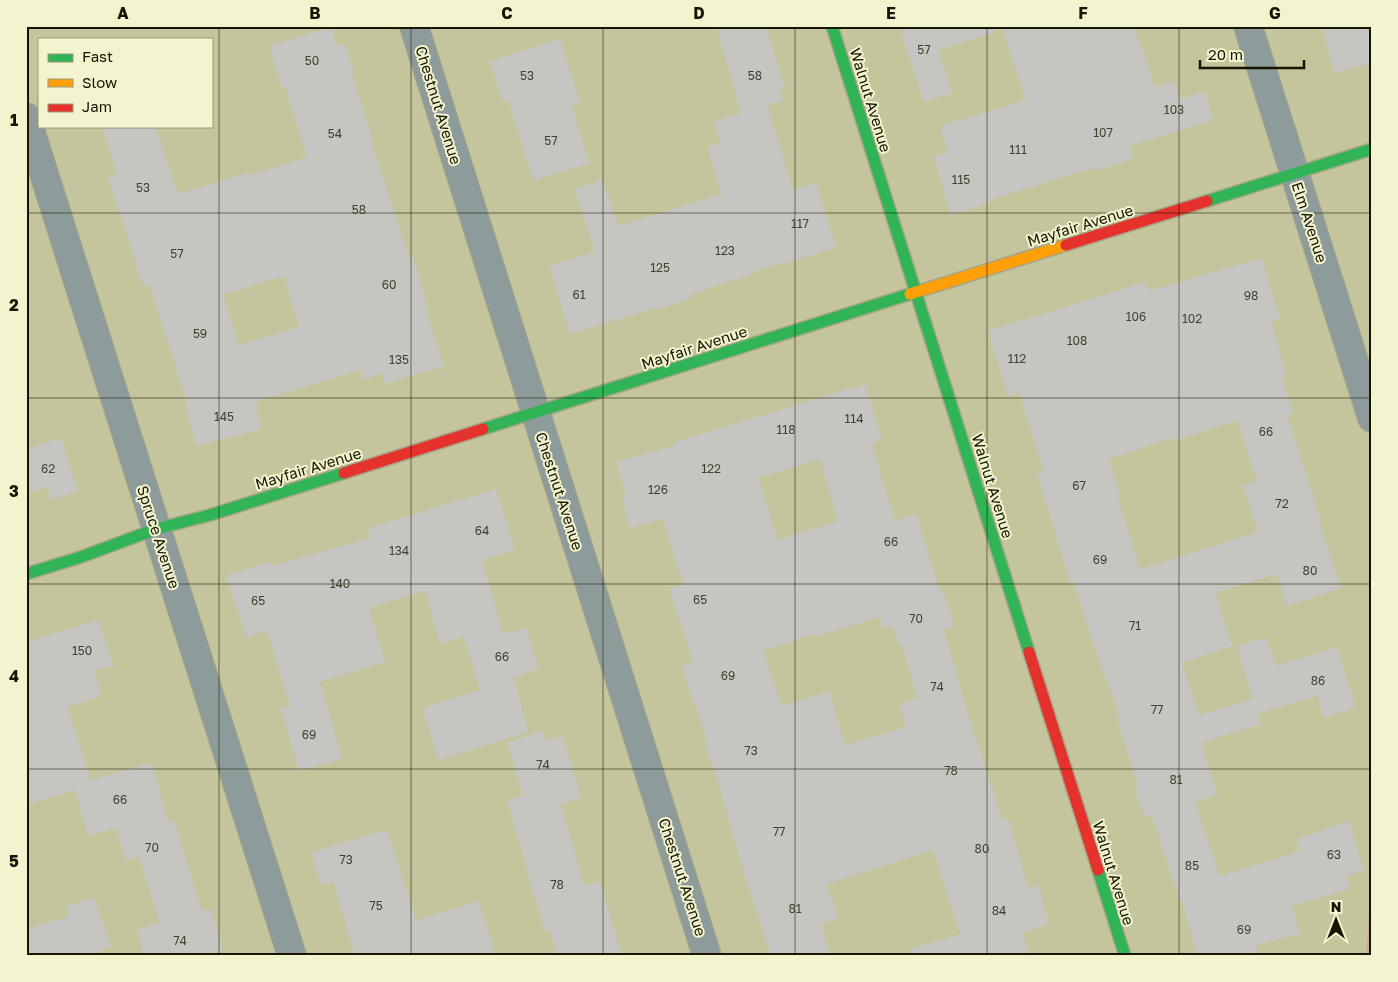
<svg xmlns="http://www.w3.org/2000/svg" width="1398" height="982" font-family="'Golos Text',sans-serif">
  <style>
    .park { fill: #ccaf8e }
    .building { fill: #c7c5c1; fill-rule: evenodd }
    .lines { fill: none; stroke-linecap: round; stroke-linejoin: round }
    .street-casing { stroke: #a5a587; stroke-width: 30 }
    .fast-casing { stroke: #a5a587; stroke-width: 14 }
    .slow-casing { stroke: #a5a587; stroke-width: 14 }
    .jam-casing { stroke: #a5a587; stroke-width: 14 }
    .street { stroke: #8e9b9b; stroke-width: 28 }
    .fast { stroke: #30b455; stroke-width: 11 }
    .slow { stroke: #ff9f0a; stroke-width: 11 }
    .jam { stroke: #e5322d; stroke-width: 11 }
    .grid { fill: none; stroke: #161500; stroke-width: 1; stroke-opacity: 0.55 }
    .labels { text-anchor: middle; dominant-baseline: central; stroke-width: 4; stroke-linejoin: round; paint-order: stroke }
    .number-label { font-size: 12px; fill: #424130 }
    .street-label { font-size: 15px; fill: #161500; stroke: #f2f3cf }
    .neatline { fill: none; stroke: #161500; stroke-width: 2 }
    .grid-label { font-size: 16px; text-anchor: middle; font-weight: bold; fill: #161500 }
  </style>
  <rect width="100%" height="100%" fill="#c4c49d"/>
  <!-- park -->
  <path class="park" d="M1372,866V956H1366Z"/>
  <!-- building -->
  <path class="building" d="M716,26H766L785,89L780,90L783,101L767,105L793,190L816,183L836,248L752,272L753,274L689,295L691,299L656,310L655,308L570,334L549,266L595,252L575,189L603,180L618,226L721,194L707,147L720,143L714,121L741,113Z
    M899,26H994L995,32L938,50L952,93L924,102Z
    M1002,26H1134L1155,87L1174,81L1180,99L1205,91L1213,120L1129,146L1133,159L1095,171L1094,168L989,200L990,203L951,215L933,156L948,152L940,126L1025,100Z
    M1321,26H1367L1372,43V63L1335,73Z
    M331,27L337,46L345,44L354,74L352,75L374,144H372L409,258L413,256L428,309H425L444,366L385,384L382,373L363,380L360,370L255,402L262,429L196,446L185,404L187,403L149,284L143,286L108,177L117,174L101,126H155L178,194L250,172V175L307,157L285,87L282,88L269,46ZM284,276L299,327L239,345L223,295Z
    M560,39L580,103L572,106L589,164L533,180L508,100L502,101L490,61Z
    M1261,258L1280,320L1271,322L1287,378L1282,379L1293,412L1287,415L1321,521L1319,522L1341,588L1287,606L1277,574L1215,593L1232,646L1182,663L1199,715L1253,699L1237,646L1266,637L1276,666L1337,647L1356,708L1324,718L1317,696L1258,713L1255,705L1261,724L1201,743L1217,795L1195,802L1220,876L1300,851L1296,839L1349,821L1364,871L1347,876L1351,888L1292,906L1300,934L1256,945L1259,956H1197L1182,900L1180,901L1152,816L1145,818L1134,788L1138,786L1116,716L1120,715L1099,661L1073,581L1070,582L1037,474L1044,472L1019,393L1008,396L988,331L1146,282L1149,291ZM1237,420L1257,481L1243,485L1258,532L1140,569L1117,495L1120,494L1108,459L1173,438L1174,441Z
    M865,384L882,440L871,443L895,520L916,514L940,591L943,590L955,627L944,630L974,735L975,734L1002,819L1008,818L1028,888L1038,885L1049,924L1022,933L1030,956H911L910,949L960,934L933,850L827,884L838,919L821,924L830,956H771L744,873L715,771H714L704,740L707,739L681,666L693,662L669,589L683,585L663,519L630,528L622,497L626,496L616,462L676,445L675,442ZM820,459L838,521L778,540L758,478ZM879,617L883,629L893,626L898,644L901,643L917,698L900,704L906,727L845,745L829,691L782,706L763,651L814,634L815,637Z
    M61,438L78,491L51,500L47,487L26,494V449Z
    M496,489L515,550L482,560L503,634L526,628L539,669L514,677L528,732L439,760L422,708L480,690L464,637L440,644L425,591L369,608L385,662L320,682L342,759L299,771L281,708L290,706L267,631L247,638L226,576L269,561L271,566L371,538L368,528Z
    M99,620L113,666L94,671L102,696L67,707L91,780L152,763L168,822L174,821L202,911L211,909L223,950L204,956H144L137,929L160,923L139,857L126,861L116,828L88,836L75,790L26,805V642Z
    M543,731L546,741L563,736L581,798L561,804L584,886L600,881L622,956H558L549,929L544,930L507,800L523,796L507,742Z
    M387,830L416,920L479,901L496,956H355L333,881L321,885L311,852Z
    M94,897L111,947L84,956H26V929L69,916L66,906Z"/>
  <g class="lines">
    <!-- street casing -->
    <g class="street-casing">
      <path id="street" d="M414,26L707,956
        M1248,26L1372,418
        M26,117C114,397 204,676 292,956"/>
    </g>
    <!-- fast casing -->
    <g class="fast-casing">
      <path id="fast" d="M832,26L1029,652
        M1207,201L1372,149
        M483,429L910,294
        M26,574L81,557L156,529L210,515L344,473
        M1098,870L1125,956"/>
    </g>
    <!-- slow casing -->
    <g class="slow-casing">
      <path id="slow" d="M910,294L1066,245"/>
    </g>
    <!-- jam casing -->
    <g class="jam-casing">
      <path id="jam" d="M1066,245L1207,201
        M344,473L483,429
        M1029,652L1098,870"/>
    </g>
    <!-- street -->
    <use href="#street" class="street"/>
    <!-- fast -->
    <use href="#fast" class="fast"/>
    <!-- slow -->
    <use href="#slow" class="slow"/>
    <!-- jam -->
    <use href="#jam" class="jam"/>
  </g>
  <!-- grid -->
  <path class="grid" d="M219,26V956M411,26V956M603,26V956M795,26V956M987,26V956M1179,26V956M26,213H1372M26,398H1372M26,584H1372M26,769H1372"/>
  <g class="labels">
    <!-- number labels -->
    <g class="number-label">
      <text x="924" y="49">57</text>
      <text x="312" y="60">50</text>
      <text x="527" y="75">53</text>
      <text x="755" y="75">58</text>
      <text x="1174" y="109">103</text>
      <text x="1103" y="132">107</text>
      <text x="335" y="133">54</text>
      <text x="551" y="140">57</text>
      <text x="1018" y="149">111</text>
      <text x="961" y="179">115</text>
      <text x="143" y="187">53</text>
      <text x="359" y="209">58</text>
      <text x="800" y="223">117</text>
      <text x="725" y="250">123</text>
      <text x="177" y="253">57</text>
      <text x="660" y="267">125</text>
      <text x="389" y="284">60</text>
      <text x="579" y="294">61</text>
      <text x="1251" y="295">98</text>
      <text x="1136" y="316">106</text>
      <text x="1192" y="318">102</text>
      <text x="200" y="333">59</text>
      <text x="1077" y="340">108</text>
      <text x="1017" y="358">112</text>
      <text x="399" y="359">135</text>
      <text x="224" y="416">145</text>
      <text x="854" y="418">114</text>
      <text x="786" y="429">118</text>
      <text x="1266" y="431">66</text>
      <text x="48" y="468">62</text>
      <text x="711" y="468">122</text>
      <text x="1079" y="485">67</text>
      <text x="658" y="489">126</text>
      <text x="1282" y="503">72</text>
      <text x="482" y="530">64</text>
      <text x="891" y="541">66</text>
      <text x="399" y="550">134</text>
      <text x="1100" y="559">69</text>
      <text x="1310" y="570">80</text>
      <text x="340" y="583">140</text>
      <text x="700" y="599">65</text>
      <text x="258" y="600">65</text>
      <text x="916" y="618">70</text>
      <text x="1135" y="625">71</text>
      <text x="82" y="650">150</text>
      <text x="502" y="656">66</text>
      <text x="728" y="675">69</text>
      <text x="1318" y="680">86</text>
      <text x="937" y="686">74</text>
      <text x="1157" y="709">77</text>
      <text x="309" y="734">69</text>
      <text x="751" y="750">73</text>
      <text x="543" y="764">74</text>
      <text x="951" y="770">78</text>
      <text x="1176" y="779">81</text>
      <text x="120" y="799">66</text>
      <text x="779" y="831">77</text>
      <text x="152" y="847">70</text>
      <text x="982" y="848">80</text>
      <text x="1334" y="854">63</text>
      <text x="346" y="859">73</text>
      <text x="1192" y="865">85</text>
      <text x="557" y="884">78</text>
      <text x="376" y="905">75</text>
      <text x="795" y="908">81</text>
      <text x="999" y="910">84</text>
      <text x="1244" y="929">69</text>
      <text x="180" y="940">74</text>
    </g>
    <!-- street labels -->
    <g class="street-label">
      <text transform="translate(871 100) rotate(73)">Walnut Avenue</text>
      <text transform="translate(439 105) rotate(73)">Chestnut Avenue</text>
      <text transform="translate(1310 222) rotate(72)">Elm Avenue</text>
      <text transform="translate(1080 225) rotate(-17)">Mayfair Avenue</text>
      <text transform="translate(694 347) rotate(-18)">Mayfair Avenue</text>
      <text transform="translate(308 468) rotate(-17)">Mayfair Avenue</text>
      <text transform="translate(993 486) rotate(73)">Walnut Avenue</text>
      <text transform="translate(560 491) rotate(72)">Chestnut Avenue</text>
      <text transform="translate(159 537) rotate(72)">Spruce Avenue</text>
      <text transform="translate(1114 873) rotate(73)">Walnut Avenue</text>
      <text transform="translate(683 877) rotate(72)">Chestnut Avenue</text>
    </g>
  </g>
  <!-- border -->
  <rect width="1398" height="982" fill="none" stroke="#f2f3cf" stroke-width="55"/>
  <!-- legend -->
  <rect x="38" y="38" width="175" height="90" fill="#f2f3cf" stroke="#9a9a7c"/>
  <rect x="48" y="54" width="25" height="8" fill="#30b455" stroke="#9a9a7c"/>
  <text x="82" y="62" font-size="15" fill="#161500">Fast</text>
  <rect x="48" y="79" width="25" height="8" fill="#ff9f0a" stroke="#9a9a7c"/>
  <text x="82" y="88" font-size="15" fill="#161500">Slow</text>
  <rect x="48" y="104" width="25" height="8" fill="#e5322d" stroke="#9a9a7c"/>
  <text x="82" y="112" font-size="15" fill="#161500">Jam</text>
  <!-- north arrow -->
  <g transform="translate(1336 920)" stroke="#f2f3cf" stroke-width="4" paint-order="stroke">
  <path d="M0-4L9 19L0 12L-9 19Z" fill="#161500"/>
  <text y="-8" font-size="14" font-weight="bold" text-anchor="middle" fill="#161500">N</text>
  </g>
  <!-- scale -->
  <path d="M1200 60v8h104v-8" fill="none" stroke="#161500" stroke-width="2.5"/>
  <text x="1208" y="60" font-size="15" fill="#161500" stroke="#f2f3cf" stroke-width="4" paint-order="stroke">20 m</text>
  <rect x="28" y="28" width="1342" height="926" class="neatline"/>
  <g class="grid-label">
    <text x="123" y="19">A</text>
    <text x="315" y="19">B</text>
    <text x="507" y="19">C</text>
    <text x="699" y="19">D</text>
    <text x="891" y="19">E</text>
    <text x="1083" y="19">F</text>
    <text x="1275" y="19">G</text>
    <text x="14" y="126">1</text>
    <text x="14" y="311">2</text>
    <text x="14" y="497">3</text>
    <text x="14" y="682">4</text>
    <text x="14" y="867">5</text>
  </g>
</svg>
